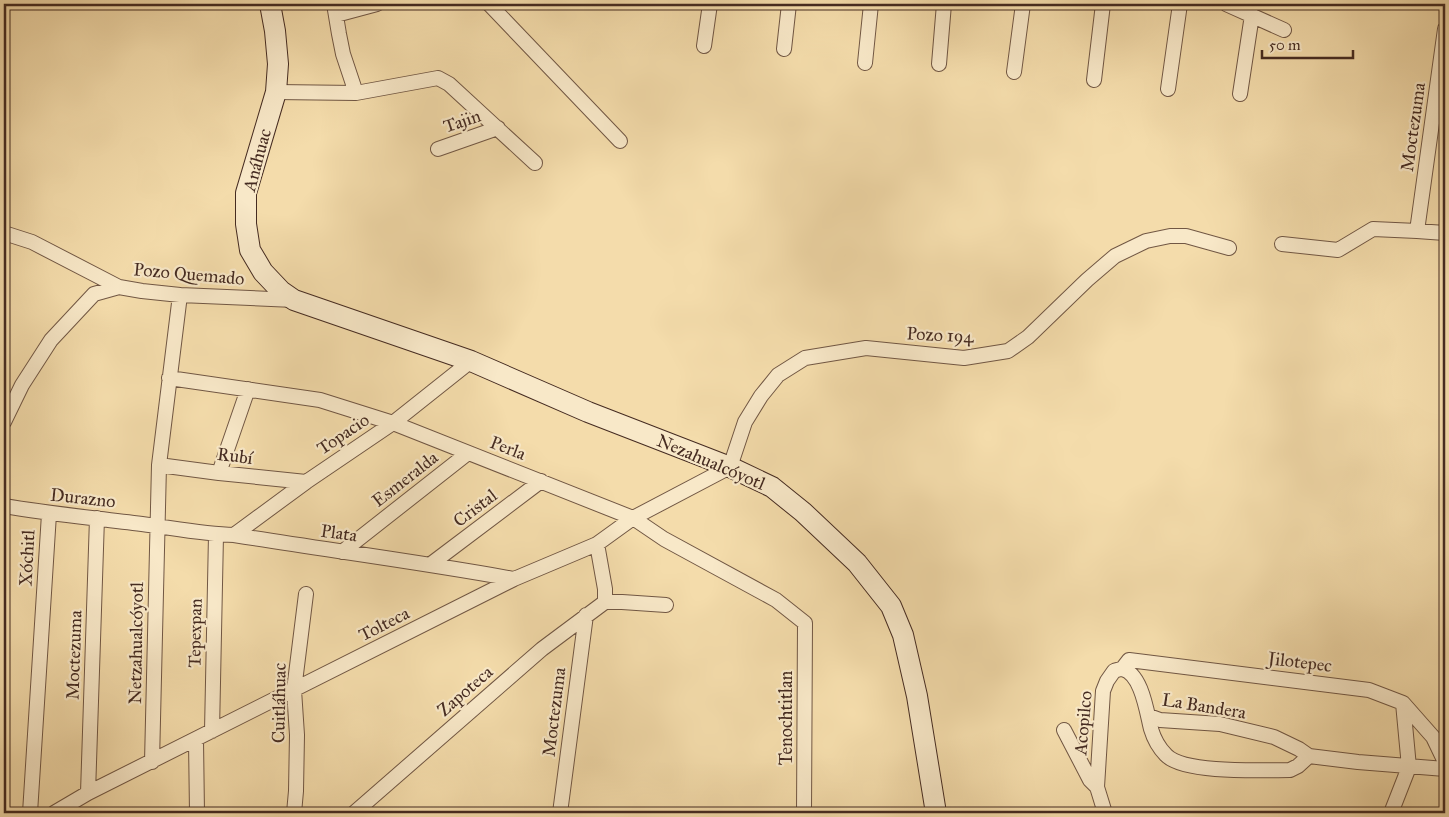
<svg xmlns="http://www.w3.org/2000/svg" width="1449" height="817" font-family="'IM FELL Great Primer',serif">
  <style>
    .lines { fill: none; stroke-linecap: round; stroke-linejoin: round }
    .minor-casing { stroke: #715744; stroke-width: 16 }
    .secondary-casing { stroke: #452b21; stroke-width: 22 }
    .minor { stroke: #f8e8c8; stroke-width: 14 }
    .secondary { stroke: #f8e8c8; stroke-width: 20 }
    .labels { text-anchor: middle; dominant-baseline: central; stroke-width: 4.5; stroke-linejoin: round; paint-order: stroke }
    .street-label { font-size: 18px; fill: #452b21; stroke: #f8e8c8 }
  </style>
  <rect width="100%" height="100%" fill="#f4dcab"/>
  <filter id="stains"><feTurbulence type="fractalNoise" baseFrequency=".004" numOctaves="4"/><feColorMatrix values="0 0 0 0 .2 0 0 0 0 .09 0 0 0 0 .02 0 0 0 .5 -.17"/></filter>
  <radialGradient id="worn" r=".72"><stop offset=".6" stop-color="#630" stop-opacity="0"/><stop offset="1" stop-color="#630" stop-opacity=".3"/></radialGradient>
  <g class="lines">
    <!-- minor casing -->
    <g class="minor-casing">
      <path id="minor" d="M334,4L339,34L343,54L356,93
        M489,4L620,141
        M1226,4L1284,30
        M336,15L377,4
        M704,46L710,4
        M784,49L789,4
        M865,63L871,4
        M939,64L944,4
        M1014,72L1023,4
        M1094,80L1103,4
        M1168,89L1180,4
        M276,92L356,93L438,78L449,84L535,163
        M1240,94L1252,15
        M438,149L498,128
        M1417,231L1445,29
        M4,233L32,242L119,287L142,291L180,295L294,300
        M1282,244L1338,250L1373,229L1417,231L1445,233
        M169,378L320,400L393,423L633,518L664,539L776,600L805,623L804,813
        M4,422L22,385L51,340L94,294L119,287
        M159,465L219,473L306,482
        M219,473L248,389
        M4,506C50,514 96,518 142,524C173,528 203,534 234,535C327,550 421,562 514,579
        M234,535L306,482L393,423L471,361
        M597,544L605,589V602
        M342,552L468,453
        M431,564L541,481
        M605,602H622L666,605
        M1122,669L1129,660L1369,690L1403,703L1433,737L1445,762
        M1149,716L1160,720L1220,724L1274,737L1299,749L1309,756
        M1064,730L1090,780L1097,787
        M212,731L216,535
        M196,740L197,813
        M152,762L159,465L180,295
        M88,793L97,518
        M30,813L49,514
        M54,813L88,793L514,579L597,544L633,518L730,467L745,422L761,396L778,375L805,358L866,348L964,358L1008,351L1028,337L1087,280L1115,256L1146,241L1170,236H1186L1229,248
        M294,813L296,791L297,735L294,690L306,594
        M354,813L542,649L605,602
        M560,813L586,615
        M1105,813L1097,787L1103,691L1107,681L1114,671C1117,670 1119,669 1122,669C1142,673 1147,714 1151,729C1154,739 1159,748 1166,755C1184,774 1264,770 1290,770L1298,766L1309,756L1358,762L1445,769
        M1391,813L1409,767L1403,703"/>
    </g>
    <!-- secondary casing -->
    <g class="secondary-casing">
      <path id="secondary" d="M270,4L275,31L278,64L276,92L246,193V224L250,250L263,272L281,291L294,300L471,361L588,412L730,467L772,487L803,512L857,563L891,606L903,635L917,696L936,813"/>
    </g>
    <!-- minor -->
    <use href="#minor" class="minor"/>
    <!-- secondary -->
    <use href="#secondary" class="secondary"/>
  </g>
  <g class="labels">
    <!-- street labels -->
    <g class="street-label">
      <text transform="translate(462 121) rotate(-19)">Tajin</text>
      <text transform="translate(1413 127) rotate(-82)">Moctezuma</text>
      <text transform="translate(257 160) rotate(-75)">Anáhuac</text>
      <text transform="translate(189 274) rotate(5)">Pozo Quemado</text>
      <text transform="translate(940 335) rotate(3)">Pozo 194</text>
      <text transform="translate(343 434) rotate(-34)">Topacio</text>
      <text transform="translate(508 448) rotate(21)">Perla</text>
      <text transform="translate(235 456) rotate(7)">Rubí</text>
      <text transform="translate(711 462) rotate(23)">Nezahualcóyotl</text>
      <text transform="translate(405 479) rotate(-38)">Esmeralda</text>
      <text transform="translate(83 498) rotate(6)">Durazno</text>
      <text transform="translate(475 508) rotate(-37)">Cristal</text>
      <text transform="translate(339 533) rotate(8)">Plata</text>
      <text transform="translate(27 558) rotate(-87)">Xóchitl</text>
      <text transform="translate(384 624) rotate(-27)">Tolteca</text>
      <text transform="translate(195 633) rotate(-89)">Tepexpan</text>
      <text transform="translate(136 643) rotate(-89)">Netzahualcóyotl</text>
      <text transform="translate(74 655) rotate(-88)">Moctezuma</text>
      <text transform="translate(1300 662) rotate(7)">Jilotepec</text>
      <text transform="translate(465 691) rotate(-41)">Zapoteca</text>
      <text transform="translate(279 703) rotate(-89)">Cuitláhuac</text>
      <text transform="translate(1204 706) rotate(9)">La Bandera</text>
      <text transform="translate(554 712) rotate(-83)">Moctezuma</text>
      <text transform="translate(786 718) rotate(-90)">Tenochtitlan</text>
      <text transform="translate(1083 723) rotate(-85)">Acopilco</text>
    </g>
  </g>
  <!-- margin -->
  <rect width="1449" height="817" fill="none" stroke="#f4dcab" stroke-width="20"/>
  <rect x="5" y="5" width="1439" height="807" fill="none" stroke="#452b21" stroke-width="2.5"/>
  <rect x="10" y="10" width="1429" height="797" fill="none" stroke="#452b21"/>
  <!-- scale -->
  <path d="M1262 50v8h91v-8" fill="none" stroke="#452b21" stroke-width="2.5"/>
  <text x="1269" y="50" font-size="15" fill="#452b21" stroke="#f8e8c8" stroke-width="4" paint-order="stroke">50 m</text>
  <rect width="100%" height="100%" filter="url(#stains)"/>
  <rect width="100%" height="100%" fill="url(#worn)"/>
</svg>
